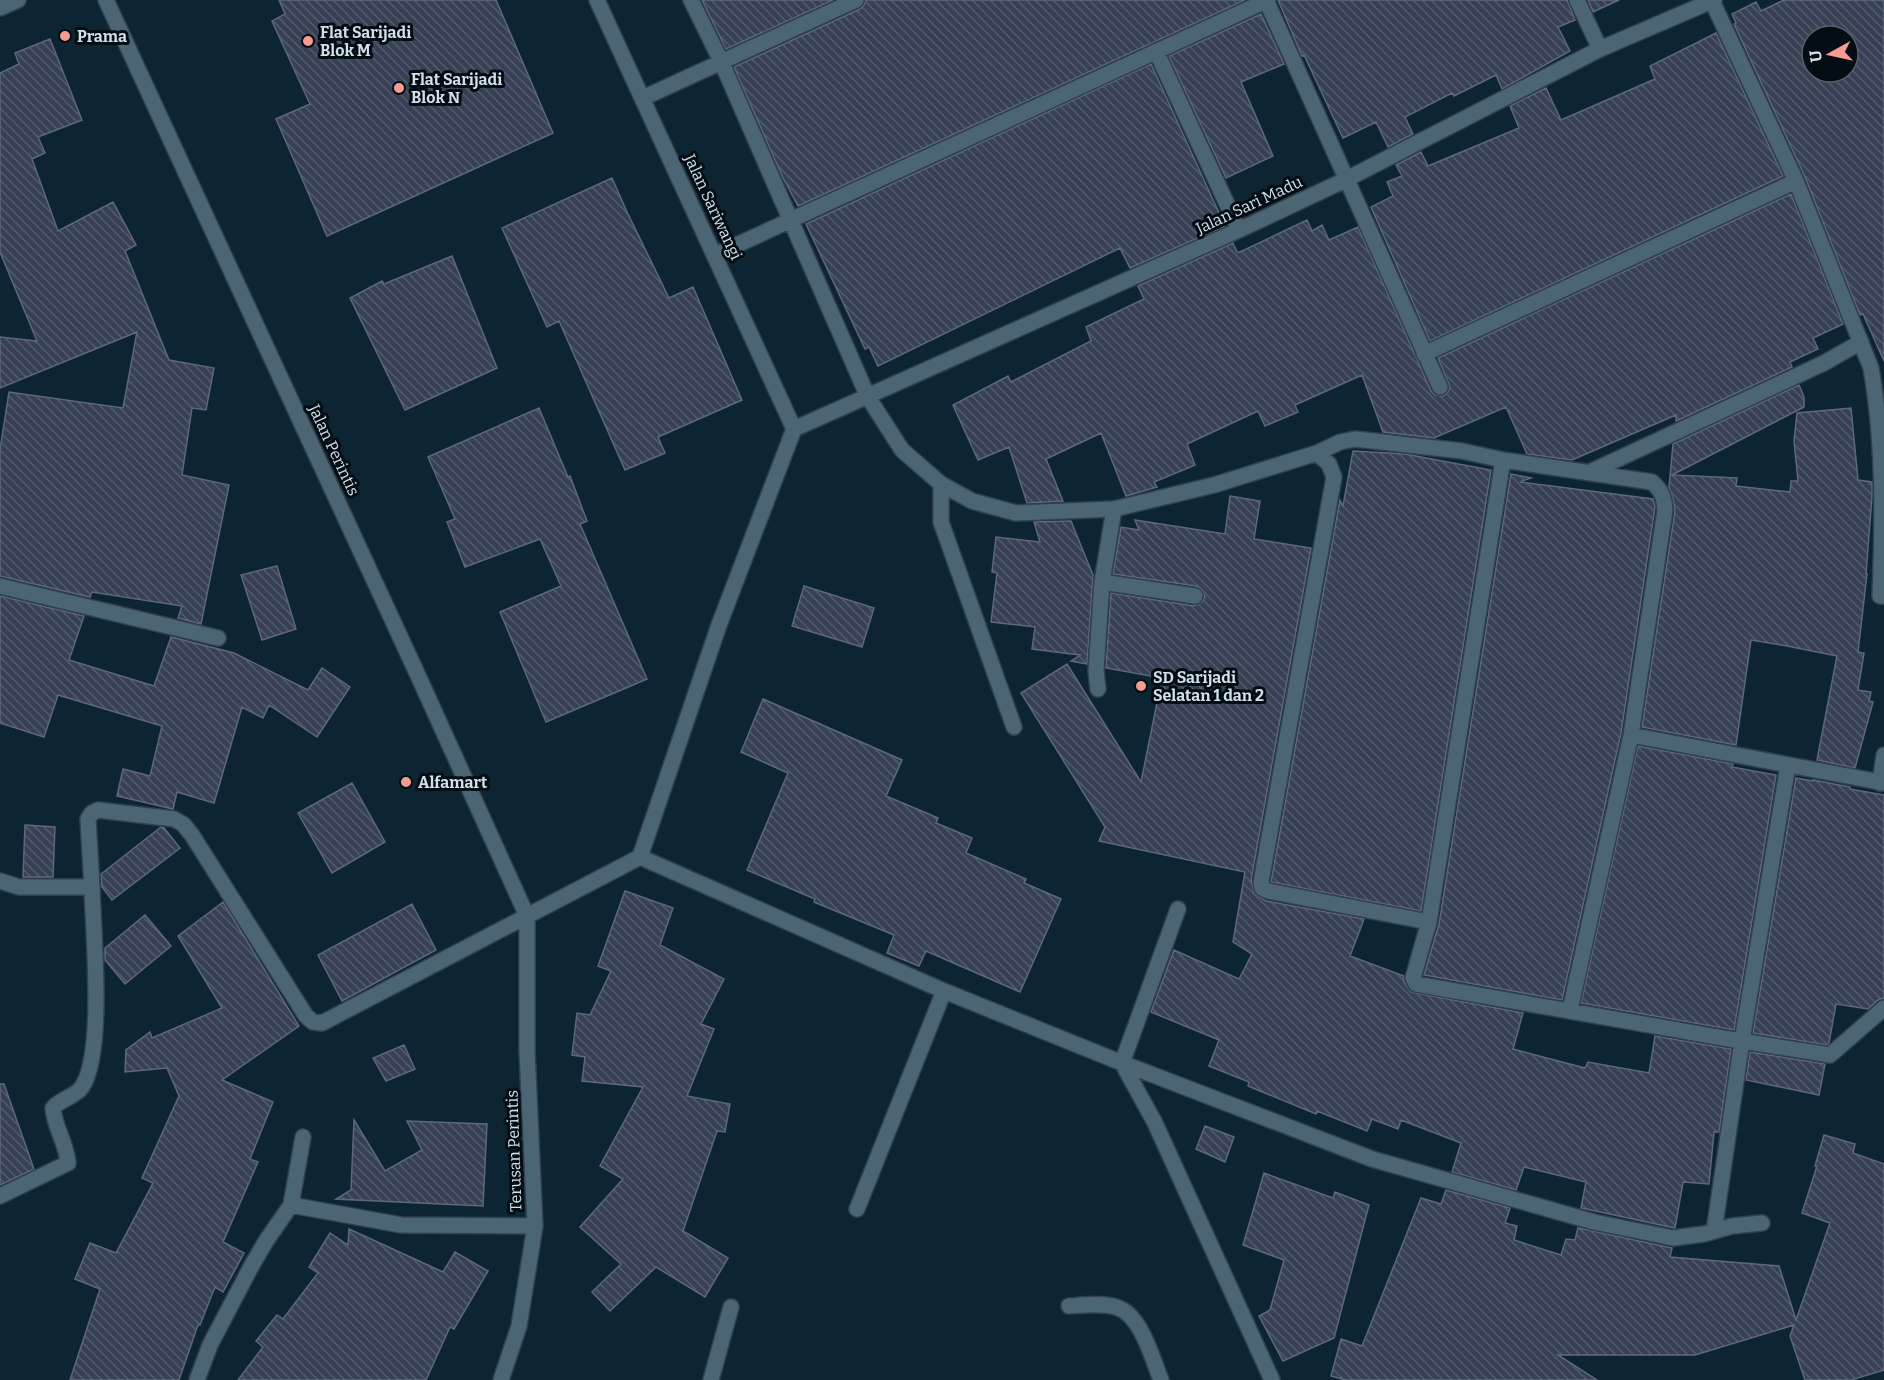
<svg xmlns="http://www.w3.org/2000/svg" width="1884" height="1380" font-family="Bitter,serif">
  <style>
    .building { fill: url(#building-back-hatch); stroke: #5d677f; stroke-width: 1.5; fill-rule: evenodd }
    .lines { fill: none; stroke-linecap: round; stroke-linejoin: round }
    .service-casing { stroke: #32404c; stroke-width: 18 }
    .minor-casing { stroke: #32404c; stroke-width: 18 }
    .tertiary-casing { stroke: #32404c; stroke-width: 18 }
    .service { stroke: #4c6575; stroke-width: 15 }
    .minor { stroke: #4c6575; stroke-width: 15 }
    .tertiary { stroke: #4c6575; stroke-width: 15 }
    .poi-dot { fill: #f59c92; stroke: #040d13; stroke-width: 2 }
    .labels { text-anchor: middle; dominant-baseline: central; stroke-width: 6; stroke-linejoin: round; paint-order: stroke }
    .poi-label { font-size: 16px; font-weight: bold; fill: #d2e0e9; stroke: #040d13; text-anchor: start }
    .street-label { font-size: 16px; fill: #d2e0e9; stroke: #040d13 }
  </style>
  <defs>
    <pattern id="building-back-hatch" width="6" height="6" patternUnits="userSpaceOnUse" patternTransform="scale(1.5)"><rect width="6" height="6" fill="#374055"/><path d="M-1 5l2 2M0 0l6 6M5-1l2 2" fill="none" stroke="#535b6d"/></pattern>
  </defs>
  <rect width="100%" height="100%" fill="#0d2532"/>
  <!-- building -->
  <path class="building" d="M279,0H496L553,133L327,236L276,119L310,104L272,21L285,14Z
    M702,0H833L726,49Z
    M866,0H1245L798,206L783,178L734,67L860,9L864,5Z
    M1278,0H1567L1575,20L1558,27L1570,51L1502,89L1496,75L1454,96L1452,93L1405,117L1413,134L1388,147L1376,122L1343,138L1304,55L1302,56Z
    M1588,0H1619L1593,12Z
    M1784,0H1884V361L1863,314L1860,315L1805,177L1734,24L1736,23L1732,14L1756,2L1761,11ZM1812,36H1848V72H1812Z
    M1261,14L1284,64L1241,82L1273,156L1226,178L1169,56Z
    M1716,33L1783,176L1430,341L1371,207L1393,196L1387,182L1402,176L1396,165L1421,152L1428,166L1519,128L1510,106L1546,88L1561,120L1655,79L1650,66Z
    M50,39L82,120L38,137L45,153L32,159L58,231L113,202L136,245L125,251L169,360L214,368L206,410L192,408L182,475L229,485L201,624L178,618L182,606L92,592L90,597L0,576V450L9,392L123,408L137,332L0,388V337L37,341L0,252V73L19,64L15,53Z
    M1151,64L1225,226L1130,268L1120,248L878,366L869,347L865,349L806,224Z
    M612,178L627,212L669,298L693,287L742,400L658,437L665,453L625,470L559,321L547,327L502,228Z
    M1791,194L1843,324L1813,338L1818,349L1790,362L1792,367L1676,421V415L1572,460L1527,454L1506,407L1434,438L1383,432L1362,375L1295,405L1298,412L1265,426L1258,411L1187,444L1195,465L1154,482L1157,487L1126,496L1101,433L1046,459L1063,501L1027,503L1009,447L978,460L953,405L1008,376L1011,382L1091,341L1086,327L1144,299L1138,286L1233,243L1237,252H1240L1307,220L1312,231L1322,225L1329,240L1358,227L1431,391L1435,395L1443,396L1448,392L1450,387L1438,358Z
    M452,256L497,368L405,410L350,298L382,281L384,284Z
    M1799,385L1804,397V407L1672,475L1737,478L1736,486L1790,492L1791,481H1798L1794,441L1797,413L1851,408L1858,480L1872,482V496L1866,574H1867L1858,652L1864,653L1858,690L1871,692L1869,701L1873,702L1855,768L1817,760L1837,656L1787,646L1751,640L1736,745L1642,727L1675,511L1673,499L1669,487L1673,444Z
    M539,408L568,477L570,476L587,521L580,524L647,679L546,722L500,612L561,586L540,539L465,567L447,522L455,519L428,457Z
    M1353,451L1405,454L1491,470L1421,911L1271,882L1340,500L1343,506Z
    M1511,474L1531,478L1520,482L1653,499L1655,507L1621,733L1562,1000L1424,975L1439,924Z
    M1230,496L1260,501L1254,539L1311,548L1251,880L1254,893L1266,901L1364,919L1350,956L1404,976V982L1411,992L1523,1013L1513,1049L1585,1068L1588,1062L1649,1073L1655,1036L1731,1049L1719,1132H1714L1709,1184L1683,1182L1675,1228L1581,1208L1586,1182L1524,1167L1516,1190L1452,1172L1461,1143L1401,1120L1398,1129L1372,1119L1367,1131L1317,1111L1316,1114L1248,1086L1249,1082L1209,1066L1219,1040L1151,1012L1174,950L1239,979L1252,954L1233,942L1245,872L1099,841L1105,827L1021,693L1067,664L1141,782L1162,678L1106,668L1111,593L1194,606L1202,602L1205,597L1201,589L1196,586L1113,574L1121,527L1139,530L1135,520L1225,534Z
    M1071,521L1093,575L1087,664L1071,661L1080,655L1032,649L1035,627L991,622L997,573L992,572L996,537L1040,542L1034,522Z
    M277,566L296,629L262,640L241,575Z
    M804,586L874,608L862,647L792,626Z
    M0,596L84,616L69,660L154,686L171,637L234,653L308,690L322,668L350,687L317,737L269,705L263,718L242,707L214,803L177,792L173,809L117,796L123,769L150,776L162,726L58,695L44,737L0,723Z
    M763,699L902,760L886,796L938,818L936,823L972,838L966,853L1026,879L1024,883L1061,899L1020,992L926,951L919,966L887,953L894,935L814,902L815,899L747,870L788,773L741,752Z
    M1638,746L1733,764L1732,767L1776,775L1734,1030L1581,1003Z
    M1796,778L1813,781V780L1850,787V789L1884,795V998L1878,1000L1868,1009L1836,1004L1829,1043L1827,1045L1753,1033Z
    M352,783L385,842L332,873L298,813Z
    M25,825L55,827L53,877H23Z
    M161,827L164,828L180,848L112,900L102,887L101,874Z
    M625,891L673,908L660,945L724,979L701,1024L714,1029L687,1096L730,1104L725,1132L717,1131L683,1231L728,1258L705,1297L656,1267L610,1311L592,1292L621,1264L580,1227L623,1179L600,1166L643,1087L582,1081L585,1057L572,1055L577,1013L590,1015L611,971L598,966Z
    M223,902L299,1026L222,1080L273,1102L250,1159L258,1162L223,1242L244,1253L223,1292L215,1287L200,1325H198L179,1380H70L100,1289L75,1279L90,1243L116,1253L153,1183L142,1178L179,1096L167,1068L125,1072L126,1050L150,1032L152,1038L222,1008L178,936Z
    M412,904L436,950L342,1001L318,955Z
    M145,915L171,946L125,984L105,960V948Z
    M404,1045L415,1069L386,1081L373,1058Z
    M1750,1052L1825,1064L1819,1095L1746,1080Z
    M0,1084H4L34,1169L0,1185Z
    M354,1120L385,1171L422,1150L407,1121L487,1124L483,1206L336,1199L351,1190Z
    M1205,1126L1234,1137L1225,1162L1196,1149Z
    M1824,1135L1855,1144L1853,1153L1884,1164V1370L1851,1380H1805L1790,1336L1794,1325L1695,1355H1558L1597,1380H1346L1331,1376L1341,1339L1362,1346L1421,1198L1441,1204L1446,1190L1510,1208L1505,1223L1517,1226L1514,1240L1561,1255L1566,1239L1575,1240L1578,1228L1672,1248L1670,1257L1779,1266L1796,1320L1830,1223L1802,1213L1817,1166H1815Z
    M1264,1173L1333,1198L1335,1192L1369,1205L1334,1338L1283,1361L1259,1316L1270,1310L1284,1260L1243,1245Z
    M349,1229L443,1272L455,1252L488,1271L454,1329L450,1327L426,1380H238L263,1347L256,1341L277,1315L283,1319L318,1273L309,1267L330,1233L348,1245Z"/>
  <g class="lines">
    <!-- service casing -->
    <g class="service-casing">
      <path id="service" d="M1102,582L1195,596
        M1098,689L1096,671L1102,582L1114,509
        M711,1380L731,1307"/>
    </g>
    <!-- minor casing -->
    <g class="minor-casing">
      <path id="minor" d="M691,0L721,61L868,397L902,450L941,484L972,501L1016,513L1114,509L1214,485L1317,453L1340,442L1355,439L1462,451L1503,460L1652,482C1662,491 1664,497 1665,510L1631,735L1570,1010
        M1266,0L1440,387
        M1577,0L1600,49
        M1712,1L1796,181L1871,368C1884,442 1883,520 1880,596H1884
        M0,8L18,0
        M1156,51L1239,230
        M643,98L856,0
        M715,255L1268,0
        M1424,354L1796,181
        M794,429L1239,230L1345,180L1600,49L1714,0
        M1317,453L1329,464L1334,477L1261,882L1262,888L1268,891L1429,922
        M1503,460L1429,922L1413,978L1416,984L1723,1038L1830,1055L1884,1008
        M1590,472L1824,363L1861,342
        M941,484V522L1014,727
        M0,586L218,638
        M1631,735L1884,783
        M1880,783L1884,755
        M640,857L944,991L1122,1063L1372,1159L1594,1222L1673,1238L1704,1234L1732,1226L1762,1223
        M0,881L19,887H92C93,932 105,1052 82,1087C75,1097 60,1099 53,1108C54,1127 67,1144 68,1163L0,1196
        M92,887L88,819L92,813L98,810L174,819L183,824L192,835L306,1016L313,1022L322,1023L527,916V1051L535,1226L519,1326L501,1380
        M1178,909L1122,1063L1155,1123L1272,1380
        M291,1205L401,1225L535,1226
        M857,1209L944,991
        M1714,1231L1742,1041L1788,765
        M1069,1306C1084,1305 1102,1303 1116,1307C1141,1314 1152,1358 1161,1380
        M197,1380L210,1345L252,1265L266,1241L291,1205L303,1137"/>
    </g>
    <!-- tertiary casing -->
    <g class="tertiary-casing">
      <path id="tertiary" d="M106,0L421,682L527,916L640,857L719,625L794,429L597,0"/>
    </g>
    <!-- service -->
    <use href="#service" class="service"/>
    <!-- minor -->
    <use href="#minor" class="minor"/>
    <!-- tertiary -->
    <use href="#tertiary" class="tertiary"/>
  </g>
  <!-- markers -->
  <g class="poi-dot">
    <circle cx="65" cy="36" r="6"/>
    <circle cx="308" cy="41" r="6"/>
    <circle cx="399" cy="88" r="6"/>
    <circle cx="1141" cy="686" r="6"/>
    <circle cx="406" cy="782" r="6"/>
  </g>
  <g class="labels">
    <!-- poi labels -->
    <g class="poi-label">
      <text x="320" y="32">Flat Sarijadi<tspan x="320" dy="18">Blok M</tspan></text>
      <text x="77" y="36">Prama</text>
      <text x="411" y="79">Flat Sarijadi<tspan x="411" dy="18">Blok N</tspan></text>
      <text x="1153" y="677">SD Sarijadi<tspan x="1153" dy="18">Selatan 1 dan 2</tspan></text>
      <text x="418" y="782">Alfamart</text>
    </g>
    <!-- street labels -->
    <g class="street-label">
      <text transform="translate(1249 205) rotate(-25)">Jalan Sari Madu</text>
      <text transform="translate(713 207) rotate(65)">Jalan Sariwangi</text>
      <text transform="translate(334 450) rotate(65)">Jalan Perintis</text>
      <text transform="translate(514 1151) rotate(-92)">Terusan Perintis</text>
    </g>
  </g>
  <!-- north arrow -->
  <g transform="translate(1830 54) rotate(262)"><circle r="28" fill="#040d13" stroke="#566169" stroke-width="1.5"/>
  <path d="M0-4.5L10 22L0 15L-10 22Z" fill="#f59c92"/>
  <text y="-9" font-size="16" font-weight="bold" text-anchor="middle" fill="#d2e0e9">U</text>
  </g>
</svg>
